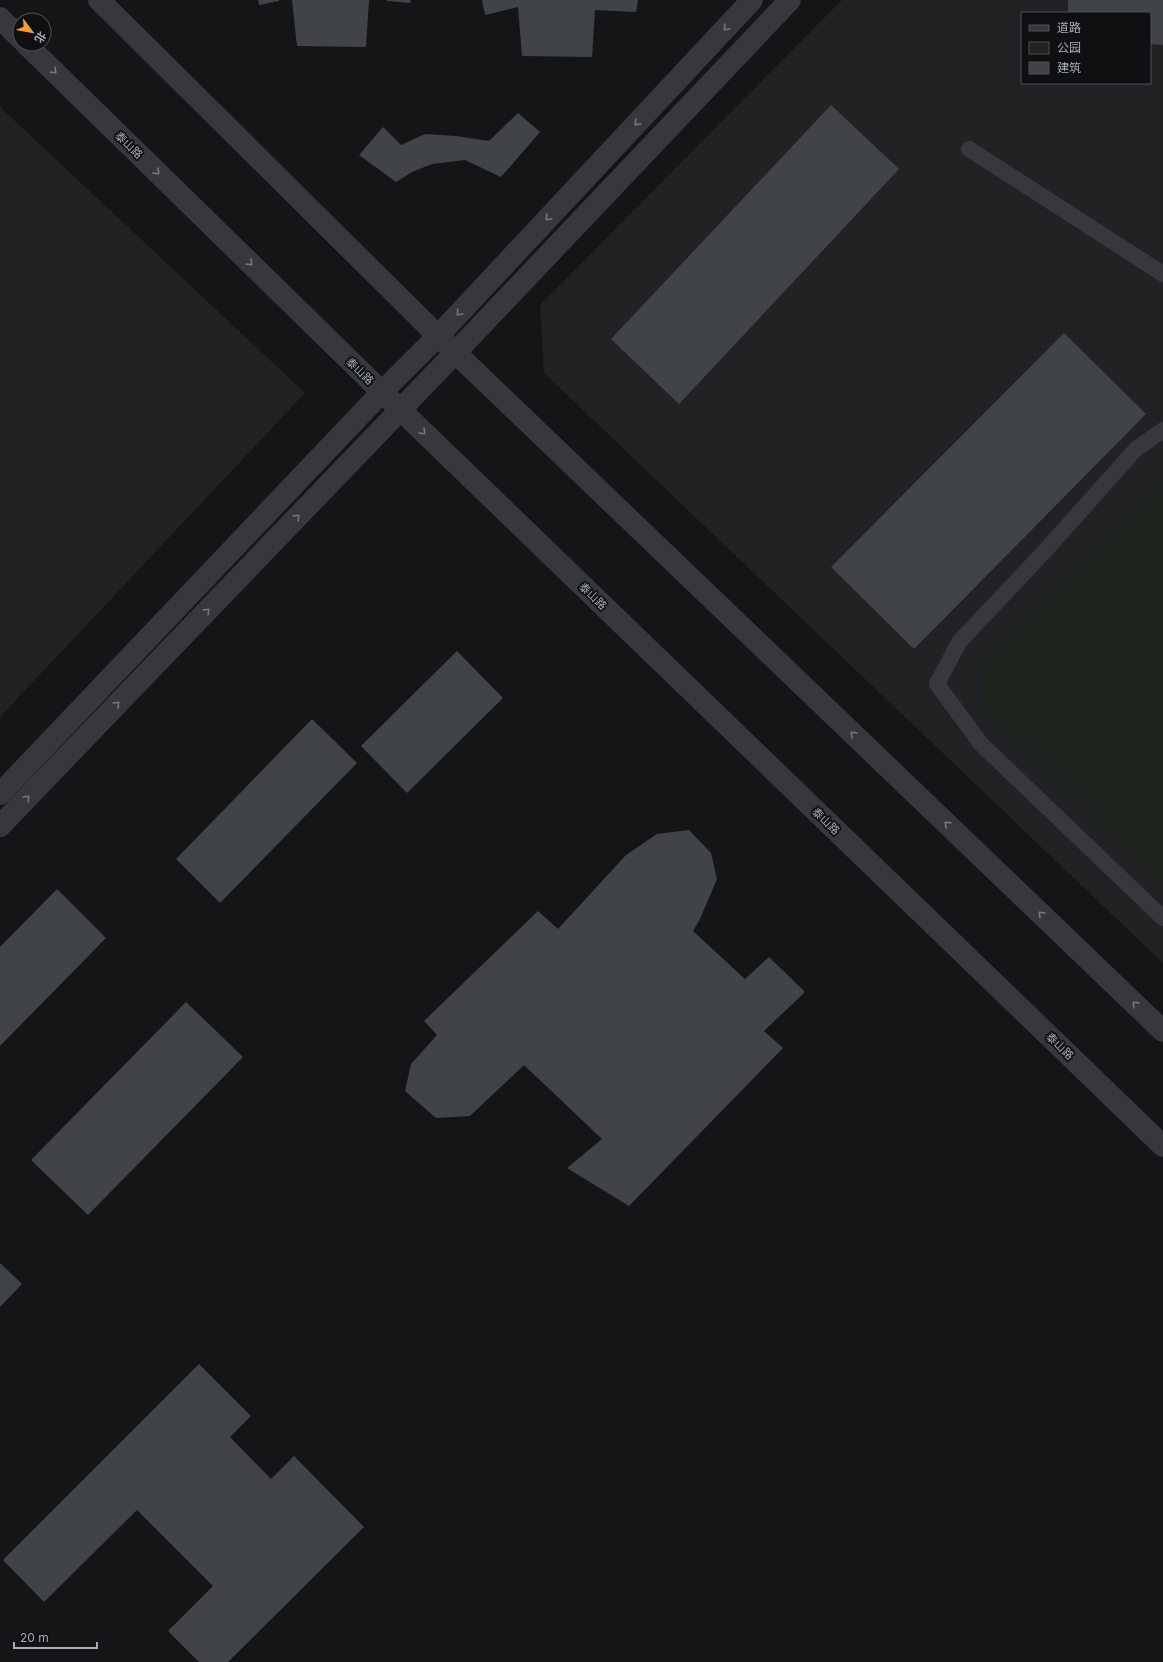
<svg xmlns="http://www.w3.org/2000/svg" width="1163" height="1662" font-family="Inter,'Noto Sans SC',sans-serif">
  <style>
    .built { fill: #212224; fill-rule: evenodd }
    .green { fill: #1d251e }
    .building { fill: #414447 }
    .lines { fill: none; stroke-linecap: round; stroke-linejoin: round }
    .service { stroke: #36383c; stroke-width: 16 }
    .tertiary { stroke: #36383c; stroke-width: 22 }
    .oneway { stroke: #747980 }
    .labels { text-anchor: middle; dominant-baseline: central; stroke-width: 3.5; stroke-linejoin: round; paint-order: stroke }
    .street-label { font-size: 11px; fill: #a7aeb7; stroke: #101012 }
  </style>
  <rect width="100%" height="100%" fill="#151517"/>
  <!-- built -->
  <path class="built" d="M842,0H1163V963L544,373L540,305ZM1022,13H1150V83H1022Z
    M0,107L305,393L0,717Z"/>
  <!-- green -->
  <path class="green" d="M1163,480V881L983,708V666Z"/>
  <!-- building -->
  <path class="building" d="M258,0H279V1L259,5Z
    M292,0H369L366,47L297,46Z
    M387,0H411L410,3L387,1Z
    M482,0H638L636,12L595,10L592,57L522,56L518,7L485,15Z
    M1068,0H1163V45L1150,44V13H1068Z
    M831,105L899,169L679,404L611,339Z
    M518,113L540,132L501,177L465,160L432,164L412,172L396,182L359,155L383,127L401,145L425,134L456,136L489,141Z
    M1064,333L1146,414L914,649L831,567Z
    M457,651L503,698L407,793L361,746Z
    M312,719L357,763L220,903L176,859Z
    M689,830L711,853L717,879L700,919L693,931L745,979L769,957L805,992L764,1031L783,1048L629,1206L567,1168L602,1139L524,1065L470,1116L436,1118L405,1091L411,1064L437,1035L424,1021L538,911L558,929L626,855L657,834Z
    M57,889L106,938L0,1046V947Z
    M186,1002L243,1057L88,1215L31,1160Z
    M0,1263L22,1284L0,1307Z
    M199,1364L251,1416L230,1437L271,1479L294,1456L364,1527L228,1662H199L168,1631L213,1586L137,1510L44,1602L3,1560Z"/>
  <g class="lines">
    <!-- service -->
    <path class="service" d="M969,149L1163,274
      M1163,430L1136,449L1044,552L959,642L937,684L981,744L1163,918"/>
    <!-- tertiary -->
    <path class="tertiary" d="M99,0L438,336L1163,1031
      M0,18L20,38
      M26,44L382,392L1163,1146
      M0,794L382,392L438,336L752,0
      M0,826L455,353L790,0"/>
  </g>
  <!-- one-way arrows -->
  <defs><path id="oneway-chevron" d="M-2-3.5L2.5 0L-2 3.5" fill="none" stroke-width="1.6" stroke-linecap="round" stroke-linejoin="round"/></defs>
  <g class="oneway">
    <use href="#oneway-chevron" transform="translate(726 28) rotate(133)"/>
    <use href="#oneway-chevron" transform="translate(54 71) rotate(44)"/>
    <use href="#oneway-chevron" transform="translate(637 123) rotate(133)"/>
    <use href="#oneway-chevron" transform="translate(157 172) rotate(44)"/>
    <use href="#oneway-chevron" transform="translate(548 218) rotate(133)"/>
    <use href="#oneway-chevron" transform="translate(250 263) rotate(44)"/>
    <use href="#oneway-chevron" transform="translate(459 313) rotate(133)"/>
    <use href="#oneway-chevron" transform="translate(423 432) rotate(44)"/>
    <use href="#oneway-chevron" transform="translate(297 517) rotate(-46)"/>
    <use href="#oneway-chevron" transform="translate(207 611) rotate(-46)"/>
    <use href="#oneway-chevron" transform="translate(117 704) rotate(-46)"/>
    <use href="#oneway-chevron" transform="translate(853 734) rotate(-136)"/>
    <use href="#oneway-chevron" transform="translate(27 798) rotate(-46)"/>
    <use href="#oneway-chevron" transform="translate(947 824) rotate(-136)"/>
    <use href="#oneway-chevron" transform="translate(1041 914) rotate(-136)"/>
    <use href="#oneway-chevron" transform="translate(1135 1004) rotate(-136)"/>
  </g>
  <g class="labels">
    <!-- street labels -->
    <g class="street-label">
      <text transform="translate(129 145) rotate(44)">泰山路</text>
      <text transform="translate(360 371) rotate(44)">泰山路</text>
      <text transform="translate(593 596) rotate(44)">泰山路</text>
      <text transform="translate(826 821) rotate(44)">泰山路</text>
      <text transform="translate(1060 1046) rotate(44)">泰山路</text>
    </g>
  </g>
  <!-- legend -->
  <rect x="1021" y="12" width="130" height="72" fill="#101012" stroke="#4c4f54"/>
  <rect x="1029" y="25" width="20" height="6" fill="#36383c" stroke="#4c4f54"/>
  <text x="1057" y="32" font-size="12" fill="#a7aeb7">道路</text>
  <rect x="1029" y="42" width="20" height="12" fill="#1d251e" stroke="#4c4f54"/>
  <text x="1057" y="52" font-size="12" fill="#a7aeb7">公园</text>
  <rect x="1029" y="62" width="20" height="12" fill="#414447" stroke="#4c4f54"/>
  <text x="1057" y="72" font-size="12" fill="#a7aeb7">建筑</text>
  <!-- north arrow -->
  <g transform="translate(32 32) rotate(122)"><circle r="19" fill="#101012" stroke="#4c4f54"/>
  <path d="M0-3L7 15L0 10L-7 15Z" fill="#ee9e37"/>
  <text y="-6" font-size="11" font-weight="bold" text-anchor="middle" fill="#a7aeb7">北</text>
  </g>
  <!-- scale -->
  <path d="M14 1642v6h83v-6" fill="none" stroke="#a7aeb7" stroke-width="2"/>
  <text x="20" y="1642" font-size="12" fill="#a7aeb7" stroke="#101012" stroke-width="3" paint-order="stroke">20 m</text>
</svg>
